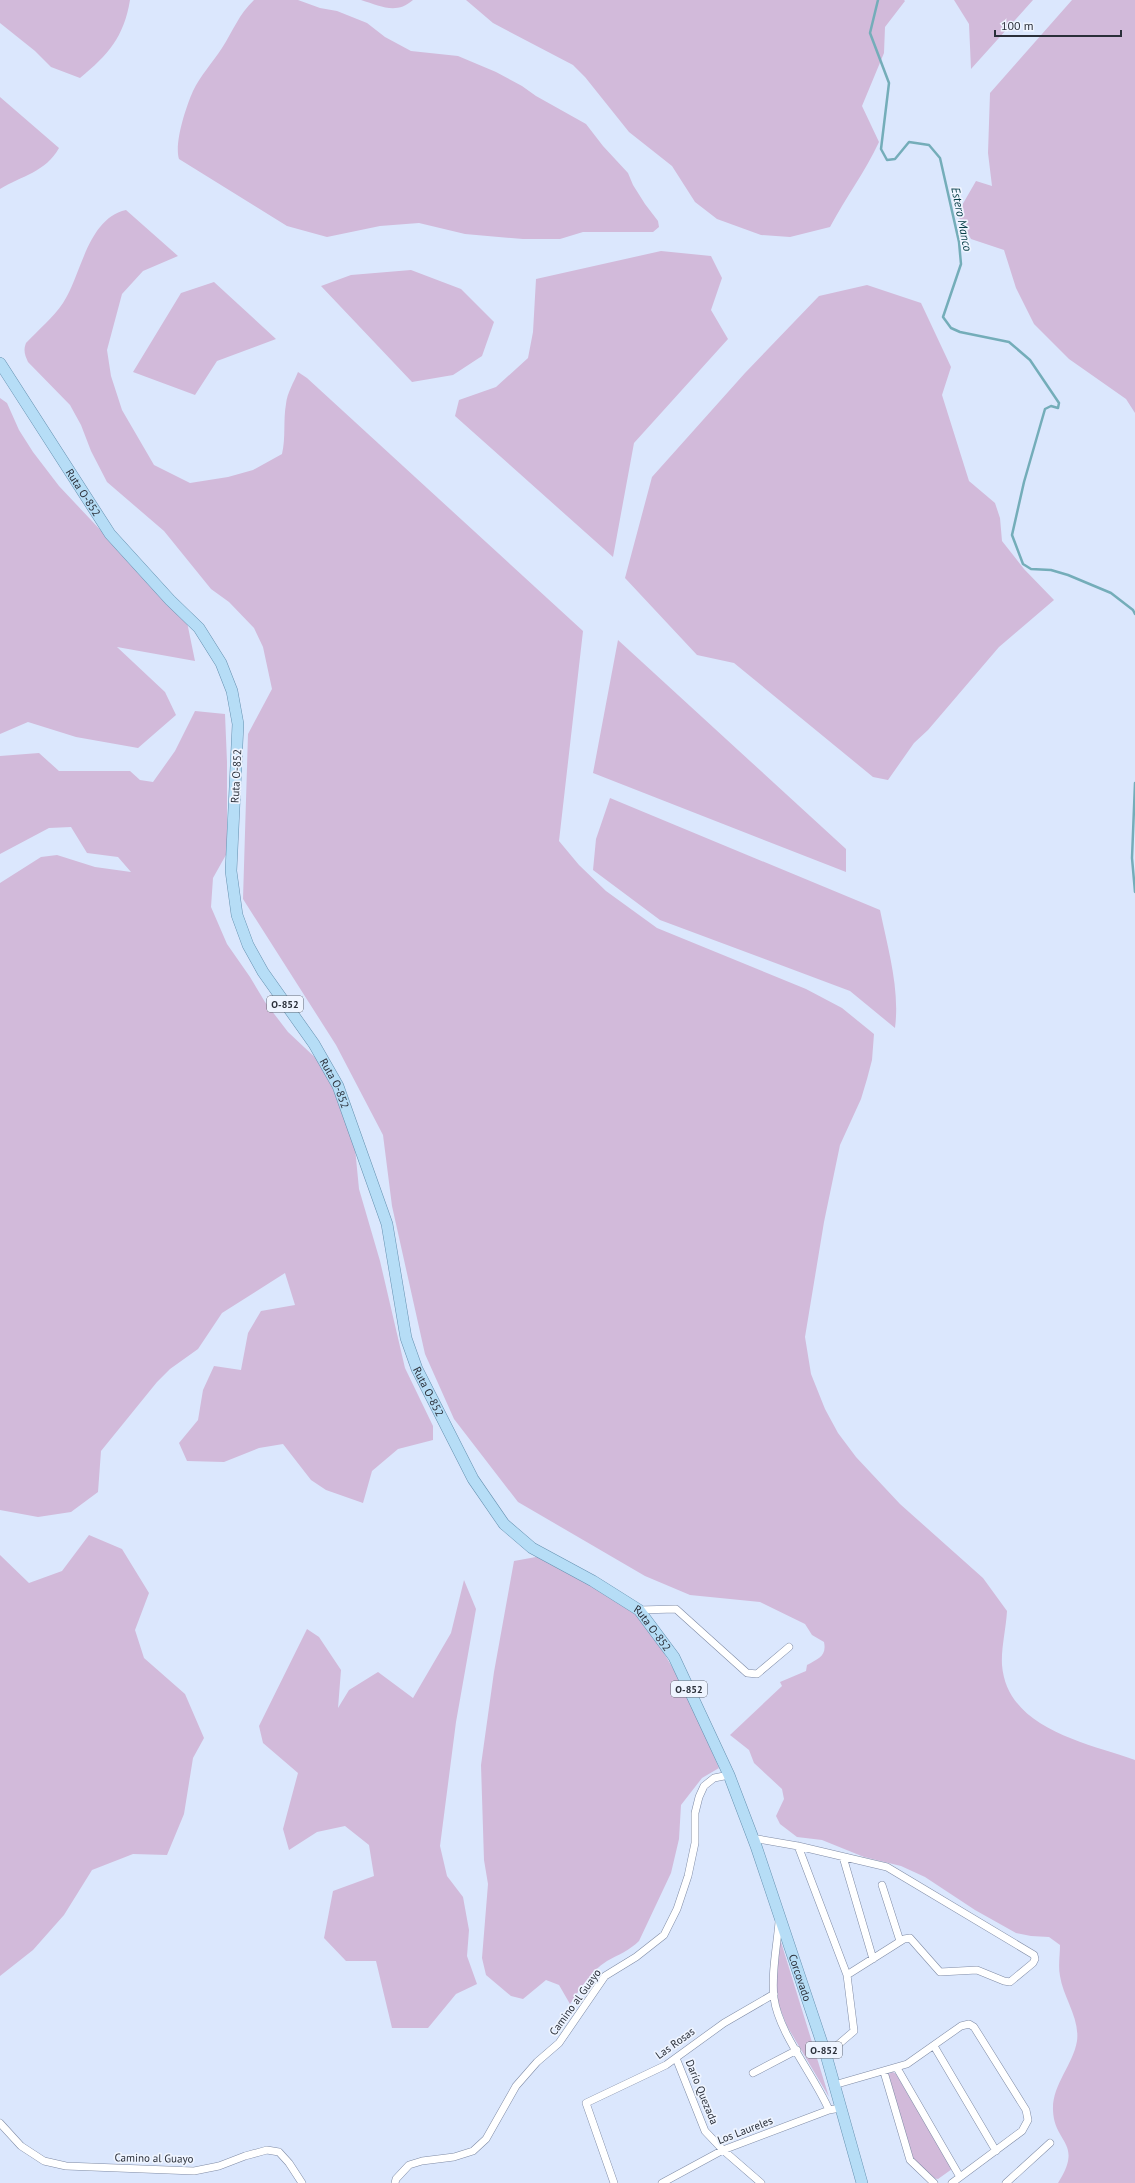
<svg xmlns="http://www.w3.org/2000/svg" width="1135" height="2183" font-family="'PT Sans',sans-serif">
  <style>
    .green { fill: #d2bada }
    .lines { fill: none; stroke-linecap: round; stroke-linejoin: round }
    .stream { stroke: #74adb9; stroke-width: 2.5 }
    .minor-casing { stroke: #7f8ba5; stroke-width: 8 }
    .primary-casing { stroke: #6591b0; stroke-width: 12 }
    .minor { stroke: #fff; stroke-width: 7 }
    .primary { stroke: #b6ddf6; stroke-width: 11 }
    .labels { text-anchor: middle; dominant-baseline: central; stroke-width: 3.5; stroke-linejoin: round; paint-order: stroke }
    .shield { fill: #eef4ff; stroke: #656a74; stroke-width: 1 }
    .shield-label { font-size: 10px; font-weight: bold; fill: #2a2f39 }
    .street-label { font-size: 11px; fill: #2a2f39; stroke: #eef4ff }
    .water-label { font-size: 12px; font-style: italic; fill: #073e47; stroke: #eef4ff }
  </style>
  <rect width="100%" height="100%" fill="#dbe7fd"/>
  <!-- green -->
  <path class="green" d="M0,0H130C124,37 108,55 80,78L51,67L35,51L0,23Z
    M254,0H298L320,8L337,11L367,23L385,37L411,51L458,56L496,72L522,86L536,96L586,124L603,146L628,173L633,185L645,204L658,221L659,227L653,232H583L560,239H523L465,234L419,223L380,226L327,237L287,226L179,159C174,143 186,107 193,91C200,76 213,62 222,48C233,31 239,14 254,0Z
    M361,0H413C396,15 381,6 361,0Z
    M466,0H904L905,1L885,27L884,53L862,106L879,142C865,172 846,197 830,227L790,237L761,235L717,219L695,202L672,166L629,132L585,77L573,65L493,23Z
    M954,0H1033L971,69L969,24Z
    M1072,0H1135V413L1126,399L1069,359L1034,324L1016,288L1004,250L971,239L957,214L976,181L992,186L988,153L990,93Z
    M0,97L59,148C46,172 21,176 0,189Z
    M126,210L178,256L143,271L122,294L107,350L111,376L122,410L154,465L190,483L228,477L253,470L282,454C286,437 283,421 286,404C287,393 294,382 298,372L307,378L583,631L559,841L579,865L606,891L657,928L806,989L842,1008L874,1034L872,1060L867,1079L861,1099L840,1145L824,1222L805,1337L811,1374L825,1409L838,1433L856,1457L900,1504L983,1578L1007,1611C1006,1629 1001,1648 1002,1665C1007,1729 1087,1743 1135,1760V2183H1058C1084,2142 1054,2144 1053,2110C1052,2085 1073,2065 1077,2041C1080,2018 1063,1997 1060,1976C1058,1966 1060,1955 1060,1945L1049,1937L1031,1936L1016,1933L975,1910L925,1877L901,1866L864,1857L822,1840L797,1837L780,1824L776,1816L784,1799L782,1789L754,1763L749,1750L730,1735L782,1686L780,1682L806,1671L807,1665C818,1659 827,1656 824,1642L812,1635L805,1624L760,1602L690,1595L645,1576L518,1502L454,1419L425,1354L392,1206L383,1135L336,1045L243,899L248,734L272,689L263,647L254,628L229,602L211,589L164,531L107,482L91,451L81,425L70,405L28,362C25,355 23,351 26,343C38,330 53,318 63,303C82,274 87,219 126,210Z
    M661,251L711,256L722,278L711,310L728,339L634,443L613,557L455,416L459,400L496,387L528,358L533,332L536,279Z
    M411,270L461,289L494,322L482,356L453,375L412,382L321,286L351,275Z
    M214,282L276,339L217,361L195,395L133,372L181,293Z
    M867,285L921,303L951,367L942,395L969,481L995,503L1000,518L1002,541L1024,569L1054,600L999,647L928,730L914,743L888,780L873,777L734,663L697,655L625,578L652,477L745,373L819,296Z
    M0,398L7,403L19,430L33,452L59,486L187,622L195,661L117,647L165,692L176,715L138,748L76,737L28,722L0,734Z
    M618,640L846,849V872L593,773Z
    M195,711L225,714L227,762V853L213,878L211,907L227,944L250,977L265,1002L288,1032L321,1063L334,1086L355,1148L359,1189L380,1261L405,1368L433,1426V1440L398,1449L372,1471L363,1503L326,1490L311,1480L283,1444L259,1448L224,1462L187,1461L179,1443L198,1420L203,1390L214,1366L241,1370L248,1333L261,1311L295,1305L285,1273L222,1313L198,1349L170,1369L157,1382L101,1451L98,1492L71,1512L38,1517L0,1510V883L41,857L57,855L95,867L131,872L118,857L87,853L71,827L49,828L0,854V756L39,753L59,771H130L140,780L153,782L175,751Z
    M610,798L880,910C888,949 900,989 895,1028L850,991L660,920L593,870L596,839Z
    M89,1535L122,1549L149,1593L135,1630L144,1658L185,1694L204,1738L193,1758L184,1814L167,1855L133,1854L92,1870L64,1915L33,1950L0,1976V1555L29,1583L62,1571Z
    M547,1555L618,1595L647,1625L683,1685L719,1768L702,1778L681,1805L679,1839L671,1873L639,1941C630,1950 618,1955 607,1961C590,1972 581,1988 570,2004L559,1985L546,1980L523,1999L511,1996L486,1975L482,1958L488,1884L484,1860L481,1765L494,1672L514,1561Z
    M464,1580L476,1609L456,1722L440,1846L447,1876L463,1897L469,1930L467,1956L477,1984L456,1994L428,2028H392L376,1961H346L324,1938L333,1891L374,1876L369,1845L345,1826L317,1832L289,1850L283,1829L298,1773L263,1743L259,1726L307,1629L319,1637L341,1670L338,1708L349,1690L378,1672L413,1698L451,1633Z
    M781,1942L829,2097L787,2026L778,2003L776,1983L779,1944Z
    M893,2072L896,2074L950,2165L952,2169L938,2179L933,2178L910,2156L888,2074Z"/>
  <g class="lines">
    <!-- stream -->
    <path class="stream" d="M878,0L870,33L889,83L881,149L887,160L895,159L909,142L929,145L940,158L959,242L961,264L943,317L951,328L960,332L1009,342L1030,360L1059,403L1058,408L1051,406L1045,409L1024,482L1012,535L1023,564L1031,569L1051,570L1068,575L1111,593L1133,610L1135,614
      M1135,783L1132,858L1135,892"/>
    <!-- minor casing -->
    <g class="minor-casing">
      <path id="minor" d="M639,1610L676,1609L747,1673L757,1674L789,1647
        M752,1838L798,1846L887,1867L1034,1955L1035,1959L1033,1963L1010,1982L1004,1981L977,1970L940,1972L910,1938L904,1939L847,1975
        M798,1846L847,1975L854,2031L826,2055
        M843,1857L873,1959
        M882,1885L900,1941
        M779,1922C777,1946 771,1974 774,1998C779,2034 814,2075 829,2110
        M934,2046L996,2151
        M676,2058L705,2131L723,2150L761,2183
        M897,2068L960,2177
        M884,2072L910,2160L934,2183
        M753,2073L797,2050
        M834,2085L907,2064L961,2026L969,2024L974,2027L1026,2110L1028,2120L1022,2131L952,2183
        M0,2123L21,2146L44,2161L66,2166L194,2171L219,2166L245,2156L267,2150L279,2152L289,2163L302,2183
        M395,2183L396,2179L409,2165L422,2161L454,2157L473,2151L486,2139L516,2086L537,2062L559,2043L605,1976L636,1957L664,1935L677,1909L688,1876L695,1843V1813L699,1797L704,1786L714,1778L729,1775
        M614,2183L586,2103L666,2065L724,2023L774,1994
        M662,2183L723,2150L829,2110L840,2108
        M1006,2183L1050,2143"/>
    </g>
    <!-- primary casing -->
    <g class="primary-casing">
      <g id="primary">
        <path id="s1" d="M0,363L110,534L170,600L199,628L221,663L232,691L238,724L231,871L237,915L248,945L263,972L314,1044L338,1086L387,1224L406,1338L417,1369L473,1479L504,1524L532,1548L593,1581L639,1610L674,1657L729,1775L756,1846L826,2055L862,2183"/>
      </g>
    </g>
    <!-- minor -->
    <use href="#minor" class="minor"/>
    <!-- primary -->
    <use href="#primary" class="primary"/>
  </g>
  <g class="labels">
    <!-- shield labels -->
    <g class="shield">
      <rect x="267" y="996" width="36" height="16" rx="3"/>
      <rect x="671" y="1681" width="36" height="16" rx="3"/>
      <rect x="806" y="2042" width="36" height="16" rx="3"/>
    </g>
    <g class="shield-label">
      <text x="285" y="1004">O-852</text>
      <text x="689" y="1689">O-852</text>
      <text x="824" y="2050">O-852</text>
    </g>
    <!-- street labels -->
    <g class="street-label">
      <text stroke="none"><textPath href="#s1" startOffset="154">Ruta O-852</textPath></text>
      <text transform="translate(236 776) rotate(-87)">Ruta O-852</text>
      <text stroke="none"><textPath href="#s1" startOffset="825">Ruta O-852</textPath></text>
      <text stroke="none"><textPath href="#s1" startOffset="1149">Ruta O-852</textPath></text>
      <text stroke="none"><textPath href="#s1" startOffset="1485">Ruta O-852</textPath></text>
      <text stroke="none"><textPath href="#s1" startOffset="1866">Corcovado</textPath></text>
      <text transform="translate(575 2002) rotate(-54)">Camino al Guayo</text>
      <text transform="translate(675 2043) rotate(-36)">Las Rosas</text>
      <text transform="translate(702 2092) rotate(68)">Darío Quezada</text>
      <text transform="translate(745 2130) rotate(-21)">Los Laureles</text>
      <text transform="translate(154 2158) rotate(1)">Camino al Guayo</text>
    </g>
    <!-- water labels -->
    <g class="water-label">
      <text transform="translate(962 219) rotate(79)">Estero Manco</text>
    </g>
  </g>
  <!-- scale -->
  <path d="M995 30v6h126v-6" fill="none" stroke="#2a2f39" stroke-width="2"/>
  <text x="1001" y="30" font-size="12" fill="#2a2f39" stroke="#eef4ff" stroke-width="3" paint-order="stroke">100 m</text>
</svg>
